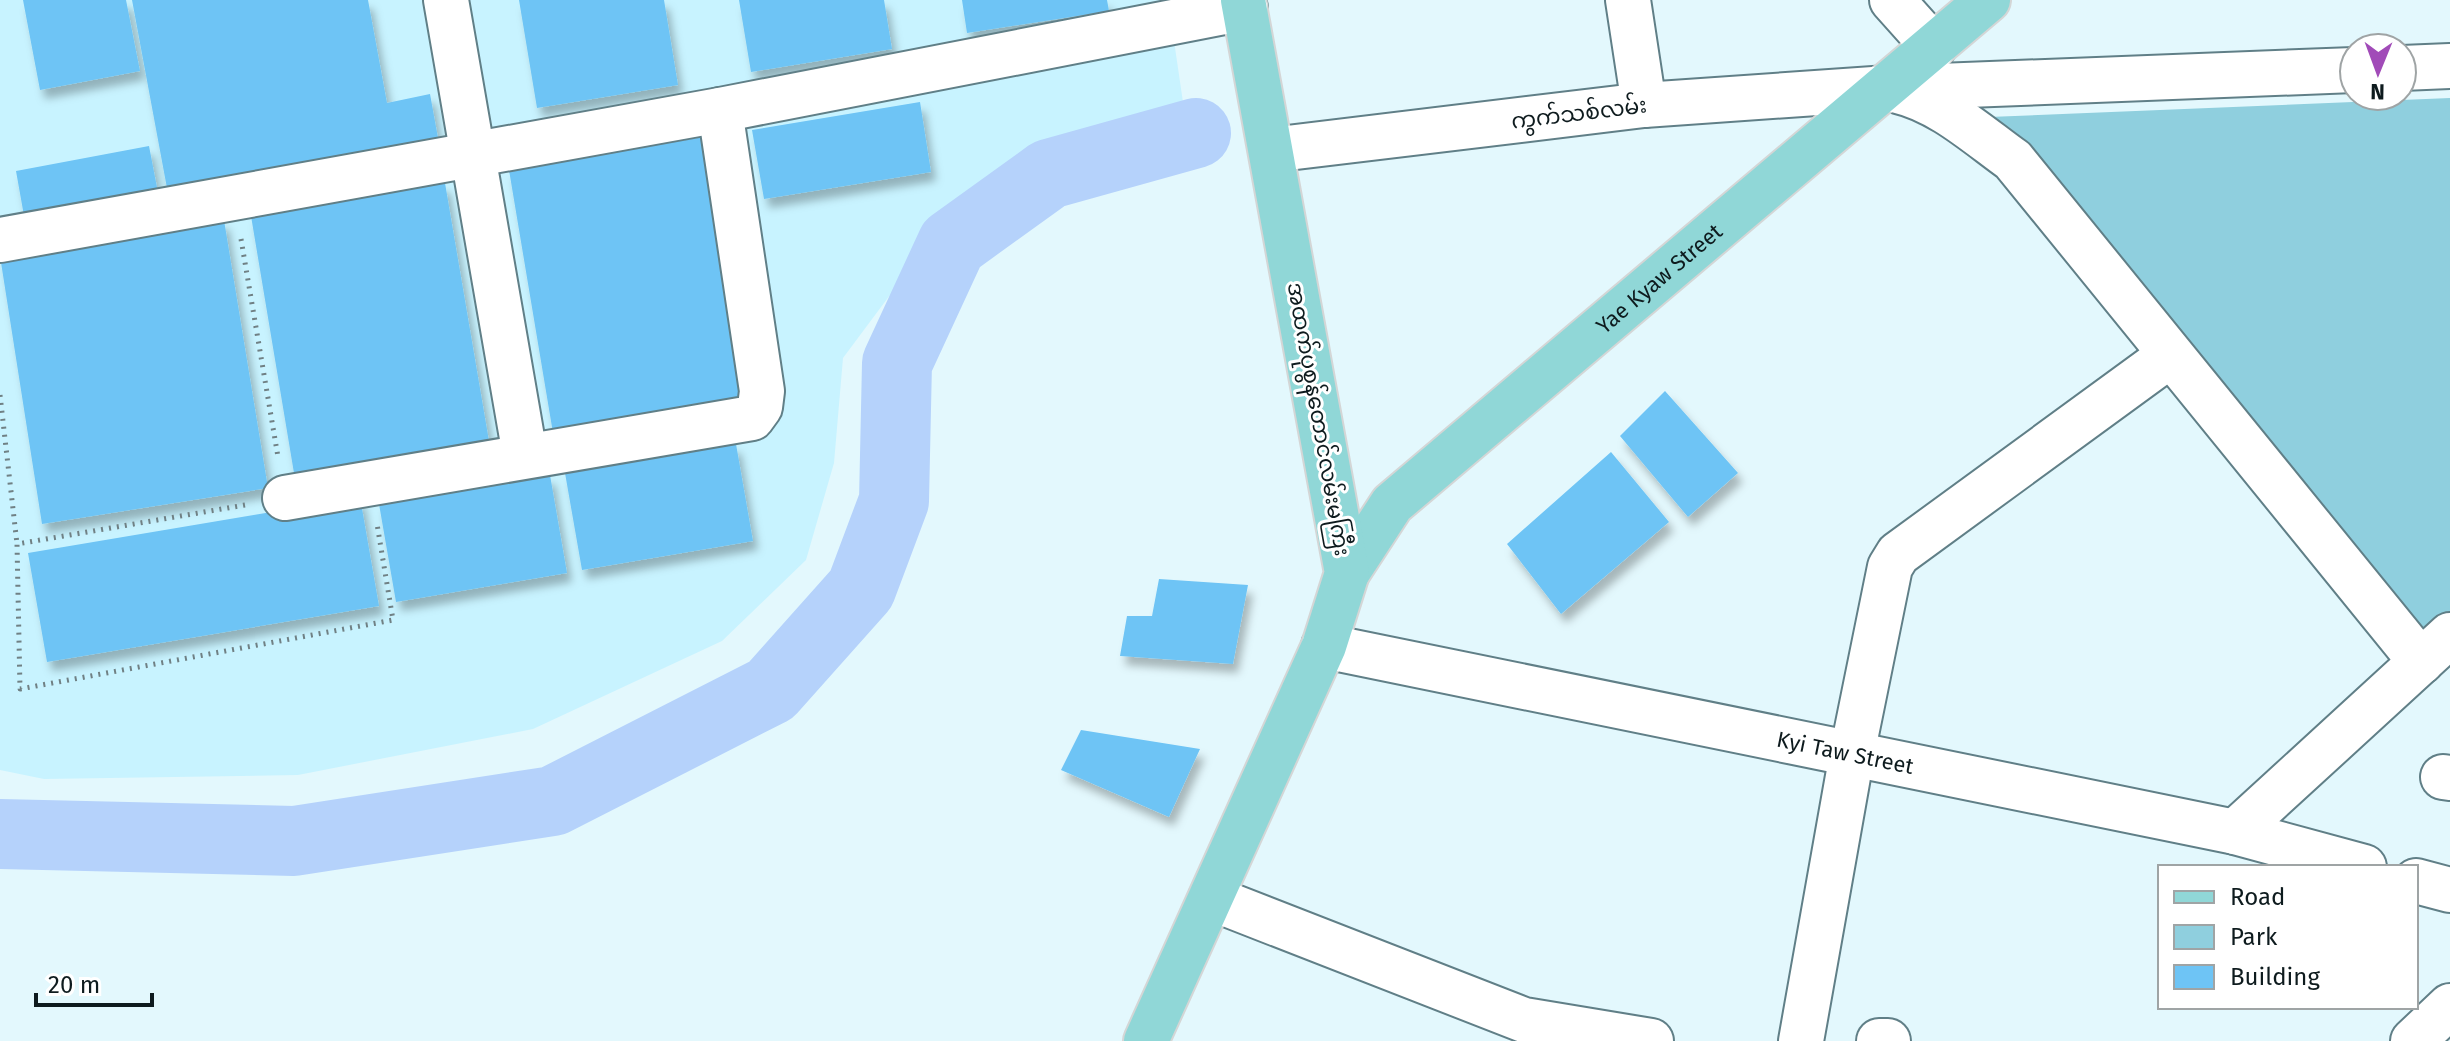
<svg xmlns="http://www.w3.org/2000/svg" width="2450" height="1041" font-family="'Fira Sans','Noto Sans Myanmar',sans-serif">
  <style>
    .built { fill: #c8f3ff }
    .green { fill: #8fcfde }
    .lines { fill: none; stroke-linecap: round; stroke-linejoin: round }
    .river { stroke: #b5d2fb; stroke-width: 70 }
    .building { fill: #6ec4f5; filter: url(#shadow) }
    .minor-casing { stroke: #607f87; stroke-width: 48 }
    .major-casing { stroke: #d4d6d6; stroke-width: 48 }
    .path { stroke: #708084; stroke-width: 5; stroke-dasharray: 2 6; stroke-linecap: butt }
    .minor { stroke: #fff; stroke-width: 44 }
    .major { stroke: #90d7d7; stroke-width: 44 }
    .labels { text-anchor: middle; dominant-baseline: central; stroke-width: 6; stroke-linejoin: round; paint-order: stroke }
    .street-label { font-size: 22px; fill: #0e1b1e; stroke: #fff }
  </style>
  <defs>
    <filter id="shadow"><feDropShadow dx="5" dy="9" stdDeviation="4" flood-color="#0004"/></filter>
  </defs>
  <rect width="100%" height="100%" fill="#e3f8fd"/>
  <!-- built -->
  <path class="built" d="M0,0H1168L1184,109L1033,146L934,236L843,358L834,463L806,560L722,641L533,729L298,775L44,779L0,770Z"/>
  <!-- green -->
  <path class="green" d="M2450,98V617L2424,641L1989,117Z"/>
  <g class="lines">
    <!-- river -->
    <path class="river" d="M0,834L294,841L553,801L771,690L861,589L894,501L897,363L952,244L1049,174L1196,133"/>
  </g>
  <!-- building -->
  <path class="building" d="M23,0H126L140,71L40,90Z
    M132,0H368L387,103L430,94L440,149L169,199Z
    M519,0H664L678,85L537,108Z
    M739,0H884L892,49L751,72Z
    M962,0H1107L1109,11L967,33Z
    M920,102L931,172L764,199L752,130Z
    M703,137L747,400L553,433L509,170Z
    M149,146L160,203L26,227L16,171Z
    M445,183L490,447L295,479L251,216Z
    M224,220L268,488L42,524L0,256Z
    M1665,391L1738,473L1688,517L1620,436Z
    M736,444L753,541L582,570L565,473Z
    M1611,452L1669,522L1561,614L1507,544Z
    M550,475L567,573L396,602L379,504Z
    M360,497L379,606L47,662L28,553Z
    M1159,579L1248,585L1233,664L1120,656L1127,616H1152Z
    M1081,730L1200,749L1169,817L1061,770Z"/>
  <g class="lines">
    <!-- minor casing -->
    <g class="minor-casing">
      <g id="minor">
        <path d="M446,0L525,455"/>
        <path d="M1628,0L1644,105"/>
        <path d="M1892,0L1934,47"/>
        <path d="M2402,68L2450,66"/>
        <path d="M1898,91C1941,101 1978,135 2013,160L2421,662"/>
        <path d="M1271,150L1644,105L1888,88L2354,70"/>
        <path d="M0,240L720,110L1245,8"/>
        <path d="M285,498L752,418L760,407L762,391L720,110"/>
        <path id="s1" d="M1324,646L2235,832L2364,867"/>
        <path d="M2443,777L2450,778"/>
        <path d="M2235,832L2450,635"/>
        <path d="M2416,881L2450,890"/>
        <path d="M1211,898L1524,1020L1651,1041"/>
        <path d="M1801,1041L1852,754L1890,567L1898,554L2169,356"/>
        <path d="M1879,1041H1888"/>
        <path d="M2413,1041L2450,1006"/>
      </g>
    </g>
    <!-- major casing -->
    <g class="major-casing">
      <g id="major">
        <path id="s2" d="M1347,573L1392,504L1988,0"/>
        <path d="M1146,1041L1324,646L1347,573L1243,0"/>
      </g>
    </g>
    <!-- path -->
    <path class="path" d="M241,239L278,457
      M0,395L17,544
      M245,505L17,544L20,689L393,620L377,524"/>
    <!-- minor -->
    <use href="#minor" class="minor"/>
    <!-- major -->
    <use href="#major" class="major"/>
  </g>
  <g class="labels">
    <!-- street labels -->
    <g class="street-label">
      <text transform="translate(1579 113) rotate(-7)">ကွက်သစ်လမ်း</text>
      <text stroke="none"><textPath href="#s2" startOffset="432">Yae Kyaw Street</textPath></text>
      <text transform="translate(1319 419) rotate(80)">အထက်ပုစွန်တောင်လမ်းမကြီး</text>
      <text stroke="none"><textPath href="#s1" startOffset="532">Kyi Taw Street</textPath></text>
    </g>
  </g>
  <!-- legend -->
  <rect x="2158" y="865" width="260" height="144" fill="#ffffff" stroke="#9fa4a5" stroke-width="2"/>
  <rect x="2174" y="891" width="40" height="12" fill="#90d7d7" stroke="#9fa4a5" stroke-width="2"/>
  <text x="2230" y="905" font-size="24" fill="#0e1b1e">Road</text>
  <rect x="2174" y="925" width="40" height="24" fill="#8fcfde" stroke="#9fa4a5" stroke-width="2"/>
  <text x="2230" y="945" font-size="24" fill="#0e1b1e">Park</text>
  <rect x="2174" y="965" width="40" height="24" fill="#6ec4f5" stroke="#9fa4a5" stroke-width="2"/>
  <text x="2230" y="985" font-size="24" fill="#0e1b1e">Building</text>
  <!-- north arrow -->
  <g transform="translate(2378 72) rotate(181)"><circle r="38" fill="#ffffff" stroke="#9fa4a5" stroke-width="2"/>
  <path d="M0-6L14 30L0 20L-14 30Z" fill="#a14bb8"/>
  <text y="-12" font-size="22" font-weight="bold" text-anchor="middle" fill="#0e1b1e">N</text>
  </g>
  <!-- scale -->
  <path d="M36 993v12h116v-12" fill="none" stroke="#0e1b1e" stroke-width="4"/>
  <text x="48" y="993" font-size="24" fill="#0e1b1e" stroke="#ffffff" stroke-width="6" paint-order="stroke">20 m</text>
</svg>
